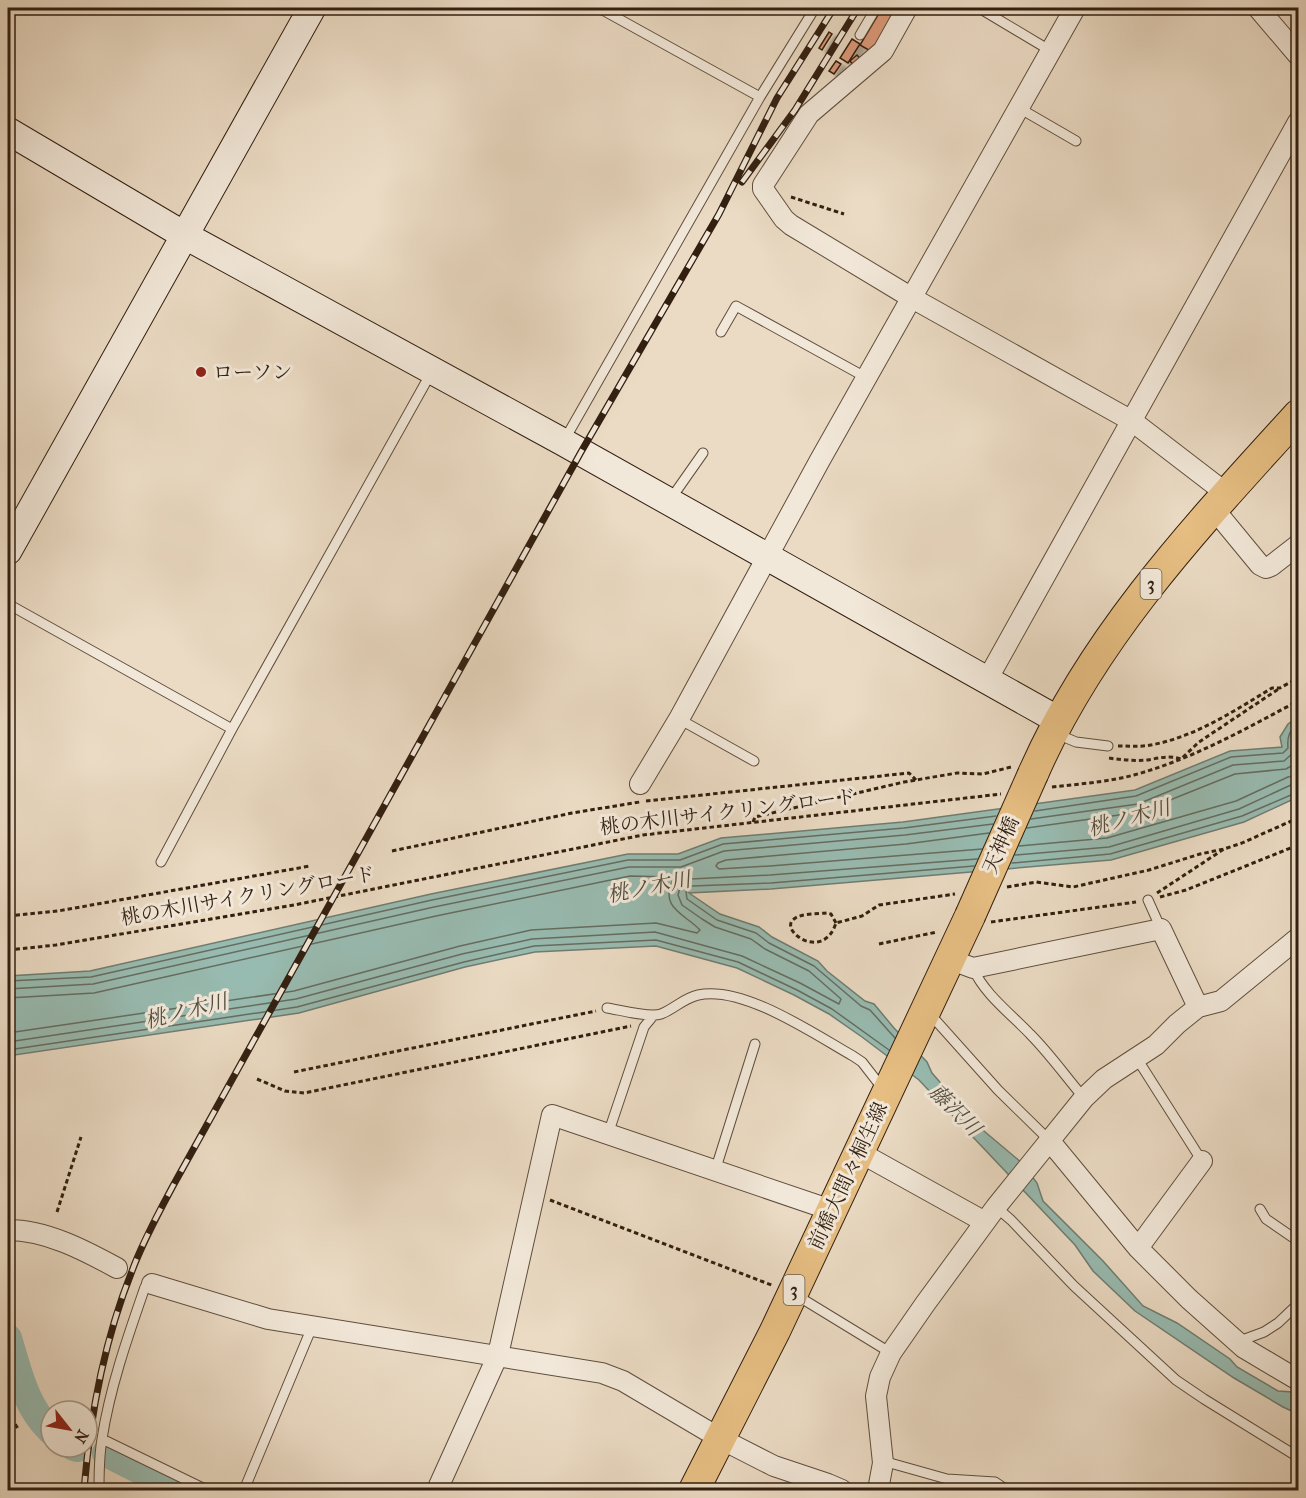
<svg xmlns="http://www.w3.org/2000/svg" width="1306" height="1498" font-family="'IM FELL French Canon','Noto Serif JP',serif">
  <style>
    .water { fill: #98bbb1; stroke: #6f7d71; stroke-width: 1.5 }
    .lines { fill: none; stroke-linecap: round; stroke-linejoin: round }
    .shore { stroke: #656d60; stroke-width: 1.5 }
    .river { stroke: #98bbb1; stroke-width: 28 }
    .building { fill: #dd9a7a; stroke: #321f10; stroke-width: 1.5; filter: url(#shadow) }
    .lane-casing { stroke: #604e3d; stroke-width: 11 }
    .street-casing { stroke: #604e3d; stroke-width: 22 }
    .secondary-casing { stroke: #321f10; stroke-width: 29 }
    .primary-casing { stroke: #321f10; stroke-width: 32 }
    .path { stroke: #321f10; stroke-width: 3; stroke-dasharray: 4.5 3; stroke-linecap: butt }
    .lane { stroke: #f2e8d9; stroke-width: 9 }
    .street { stroke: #f2e8d9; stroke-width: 20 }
    .secondary { stroke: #f2e8d9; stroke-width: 27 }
    .primary { stroke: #e6be82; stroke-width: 30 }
    .rail-casing { stroke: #321f10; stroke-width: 7 }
    .rail { stroke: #f2e8d9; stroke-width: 4.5; stroke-dasharray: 14; stroke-linecap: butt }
    .primary-bridge-casing { stroke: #321f10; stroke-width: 32; stroke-linecap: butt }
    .primary-bridge { stroke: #e6be82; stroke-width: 30 }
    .poi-dot { fill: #8f2418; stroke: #f2e8d9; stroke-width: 2 }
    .labels { text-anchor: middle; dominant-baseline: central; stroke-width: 6; stroke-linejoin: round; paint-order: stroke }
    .shield { fill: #f2e8d9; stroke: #6c5b4c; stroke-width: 1.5 }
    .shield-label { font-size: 18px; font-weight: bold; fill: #321f10 }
    .poi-label { font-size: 20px; fill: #321f10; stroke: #f2e8d9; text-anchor: start }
    .street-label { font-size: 20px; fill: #321f10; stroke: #f2e8d9 }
    .water-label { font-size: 21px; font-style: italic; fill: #514e40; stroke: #f2e8d9 }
  </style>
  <defs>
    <filter id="shadow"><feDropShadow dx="6" dy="4" stdDeviation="1.5" flood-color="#0004"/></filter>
  </defs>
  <rect width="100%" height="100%" fill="#ebdbc4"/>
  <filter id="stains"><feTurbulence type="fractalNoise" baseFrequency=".00333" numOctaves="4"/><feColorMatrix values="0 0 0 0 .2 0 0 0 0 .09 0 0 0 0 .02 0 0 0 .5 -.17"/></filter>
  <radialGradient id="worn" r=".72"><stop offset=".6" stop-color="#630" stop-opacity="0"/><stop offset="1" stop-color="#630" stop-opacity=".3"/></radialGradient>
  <!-- water -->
  <path class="water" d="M1298,717V797L1244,822L1111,860L771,889L689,893L720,914L759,927L772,937L818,961L827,971L865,1001L874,1004L894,1028L927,1062L932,1073L978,1126L1022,1163L1037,1183L1043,1201L1103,1261L1143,1306L1177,1323L1230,1359L1237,1367L1278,1391L1293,1392L1298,1395V1414L1283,1407L1234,1378L1135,1311L1093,1271L1075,1245L919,1080L862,1037L829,1014L794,995L737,968L656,946L535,952L465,967L299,1013L8,1056V976L90,971L431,894L628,854H678L721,838L903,822L1135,790L1230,751L1282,747L1280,737L1288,724Z"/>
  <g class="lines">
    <!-- shore -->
    <path class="shore" d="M1035,811L1136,796L1231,757L1283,753L1288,748C1287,737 1289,731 1298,724
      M1031,819L1138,804L1233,765L1284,761L1294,752L1295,739L1298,733
      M1027,828L1140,812L1235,774L1286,769L1298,762
      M1019,846L1107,838L1236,801L1288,777L1298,775
      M982,849L770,866L719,869L716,866L718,863L726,860L906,844L989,833
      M1015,855L1109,847L1239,809L1291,785L1298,784
      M1012,863L1110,854L1242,816L1298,792
      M8,981L91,977L432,900L628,860H680L723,844L904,828L996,816
      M8,989L93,984L434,907L629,867H681L724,851L905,835L993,824
      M8,998L94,993L436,916L630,876L672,877L673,880C659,908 685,914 700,930L697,933L656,923L531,930L460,946L294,991L8,1033
      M895,1038L870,1010L861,1006L814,966L769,943L756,933L717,920L687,899L686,891L692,886L771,883L974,866
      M8,1042L296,999L462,954L532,939L655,932L742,956L800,983L839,1004L841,999L809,971L765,949L751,939L715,927L702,919L682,905L678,895L681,884L691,879L770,875L977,859
      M8,1050L297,1007L464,962L534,946L656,940L738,962L797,990L832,1009L889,1050"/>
    <!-- river -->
    <path class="river" d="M8,1338C18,1371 25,1406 51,1431
      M74,1447L77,1448
      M106,1453L179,1490"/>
  </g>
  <!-- building -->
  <path class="building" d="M882,8H898L872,52L860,45Z
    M829,32L832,34L822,50L819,48Z
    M852,39L860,44L848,63L840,58Z
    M857,55L862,61L855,67L850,61Z
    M836,61L841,64L834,74L829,71Z"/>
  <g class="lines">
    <!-- lane casing -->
    <g class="lane-casing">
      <path id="lane" d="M599,8L760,97
        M979,8L1051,51
        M860,35L876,8
        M1019,108L1076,141
        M721,332L736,306L867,378
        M565,439L760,97L815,8
        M670,500L703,453
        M8,604L232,729
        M679,719L754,761
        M1057,734L1076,742L1108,746
        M161,862L232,729L431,373
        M1148,900L1161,929
        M973,968C984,994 1011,1014 1030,1034C1050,1054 1066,1077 1084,1098
        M607,1008C620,1010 650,1018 661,1014C674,1009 684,998 698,995C743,985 814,1034 853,1056L862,1062L883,1089
        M930,1014L998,1090L1049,1140
        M1136,1057L1202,1161
        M608,1134L644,1027L653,1016
        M715,1171L755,1044
        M996,1207L1011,1220L1074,1286L1176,1380L1204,1399L1298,1457
        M1260,1209L1266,1219L1298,1241
        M796,1295L891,1353
        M1237,1342L1264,1332L1278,1323L1298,1304
        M102,1439L207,1490
        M883,1463H890L947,1479L995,1482L1007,1490
        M99,1490C99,1474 99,1456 102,1439C110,1387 128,1336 145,1287L152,1284
        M244,1490L312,1327"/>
    </g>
    <!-- street casing -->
    <g class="street-casing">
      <path id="street" d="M907,8L883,51L809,114L763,185V189L784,219L791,225L912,298L1132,421L1227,494
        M1258,8L1298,55
        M1213,508L1260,565L1266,568L1271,566L1298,545
        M987,680L1298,122
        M640,784L679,719L820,460L1075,8
        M949,959L973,968L1161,929L1198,1007
        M1049,1140L1138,1248L1189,1299L1244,1348L1298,1380
        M859,1152L985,1222
        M8,1230C46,1230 84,1250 117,1268
        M1138,1248L1202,1161
        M152,1284L268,1319L602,1373L623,1381L721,1439L774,1466L828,1484L842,1490
        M437,1490L498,1355L552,1115L831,1210
        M878,1490L883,1463L876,1396L880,1377L891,1353L925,1304L996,1207L1084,1098L1104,1079L1156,1045L1177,1024L1198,1007L1221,1001L1298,938"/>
    </g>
    <!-- secondary casing -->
    <g class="secondary-casing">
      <path id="secondary" d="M8,131L184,235L563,442L1058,720
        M8,551L312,8"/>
    </g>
    <!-- primary casing -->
    <g class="primary-casing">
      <path id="primary" d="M1033,774C1093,636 1198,525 1298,415
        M694,1490L775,1331L970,916"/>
    </g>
    <!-- path -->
    <path class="path" d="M791,197L844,214
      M1118,746C1129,746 1140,747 1151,745C1195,737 1234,711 1272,688H1280L1298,678
      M1109,758C1122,760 1135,761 1148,760C1159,758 1170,755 1181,759L1199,742L1280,688
      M1052,787C1079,784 1108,782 1134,775C1193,759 1245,729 1298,701
      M646,801L909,773L916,780
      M753,822L755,817L904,782L957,773L983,774L1011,767
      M392,851L572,813L640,802
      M1007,887L1036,882L1073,887L1149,870L1200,854L1224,849
      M1157,893L1224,849L1242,843L1298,818
      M1160,897L1186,890L1298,845
      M8,916L58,911L310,866
      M991,922L1136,902
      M836,923L831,914L827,913C818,914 801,913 794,919C778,930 823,963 836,923L862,916L879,905L955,894
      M879,944L937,932
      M8,950L56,945L294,905L643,835L1001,794
      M294,1072L596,1011
      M257,1079L285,1091L304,1093L631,1026
      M550,1200L774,1286
      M57,1212L81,1137
      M8,1411L18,1429"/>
    <!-- lane -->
    <use href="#lane" class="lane"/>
    <!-- street -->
    <use href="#street" class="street"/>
    <!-- secondary -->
    <use href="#secondary" class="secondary"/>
    <!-- primary -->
    <use href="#primary" class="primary"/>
    <!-- rail casing -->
    <g class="rail-casing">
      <path id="rail" d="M742,182L795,110L858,8
        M84,1490C90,1416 104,1341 132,1271C143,1241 159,1212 174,1184L581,452L719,214L777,98L834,8"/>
    </g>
    <!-- rail -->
    <use href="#rail" class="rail"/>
    <!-- primary-bridge casing -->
    <g class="primary-bridge-casing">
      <path id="primary-bridge" d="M970,916L1033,774"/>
    </g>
    <!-- primary-bridge -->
    <use href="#primary-bridge" class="primary-bridge"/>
  </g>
  <!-- markers -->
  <circle class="poi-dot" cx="201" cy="372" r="6"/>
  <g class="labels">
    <!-- shield labels -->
    <g class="shield">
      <rect x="1140.5" y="569" width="21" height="30" rx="4.5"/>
      <rect x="783.5" y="1275" width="21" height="30" rx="4.5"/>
    </g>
    <g class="shield-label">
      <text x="1151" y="584">3</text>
      <text x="794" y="1290">3</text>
    </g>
    <!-- poi labels -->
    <g class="poi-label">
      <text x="213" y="372">ローソン</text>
    </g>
    <!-- street labels -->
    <g class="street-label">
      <text transform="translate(728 812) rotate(-7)">桃の木川サイクリングロード</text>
      <text transform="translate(1001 845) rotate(-66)">天神橋</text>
      <text transform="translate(248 896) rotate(-10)">桃の木川サイクリングロード</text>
      <text transform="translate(848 1176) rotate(-65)">前橋大間々桐生線</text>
    </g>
    <!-- water labels -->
    <g class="water-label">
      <text transform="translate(1129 818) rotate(-15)">桃ノ木川</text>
      <text transform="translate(649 887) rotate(-11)">桃ノ木川</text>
      <text transform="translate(186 1011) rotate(-14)">桃ノ木川</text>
      <text transform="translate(955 1110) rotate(45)">藤沢川</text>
    </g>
  </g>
  <!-- margin -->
  <rect width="1306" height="1498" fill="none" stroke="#ebdbc4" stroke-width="30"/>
  <rect x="9" y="9" width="1288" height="1480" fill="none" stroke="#321f10" stroke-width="3"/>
  <rect x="15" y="15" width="1276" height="1468" fill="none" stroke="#321f10" stroke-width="1.5"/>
  <!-- north arrow -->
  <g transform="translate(69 1429) rotate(121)"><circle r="28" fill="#f2e8d9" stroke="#a59889" stroke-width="1.5"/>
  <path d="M0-4.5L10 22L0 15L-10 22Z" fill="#8f2418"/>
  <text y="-9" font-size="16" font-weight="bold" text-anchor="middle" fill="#321f10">N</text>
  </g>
  <rect width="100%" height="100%" filter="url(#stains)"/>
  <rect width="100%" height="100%" fill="url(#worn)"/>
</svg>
